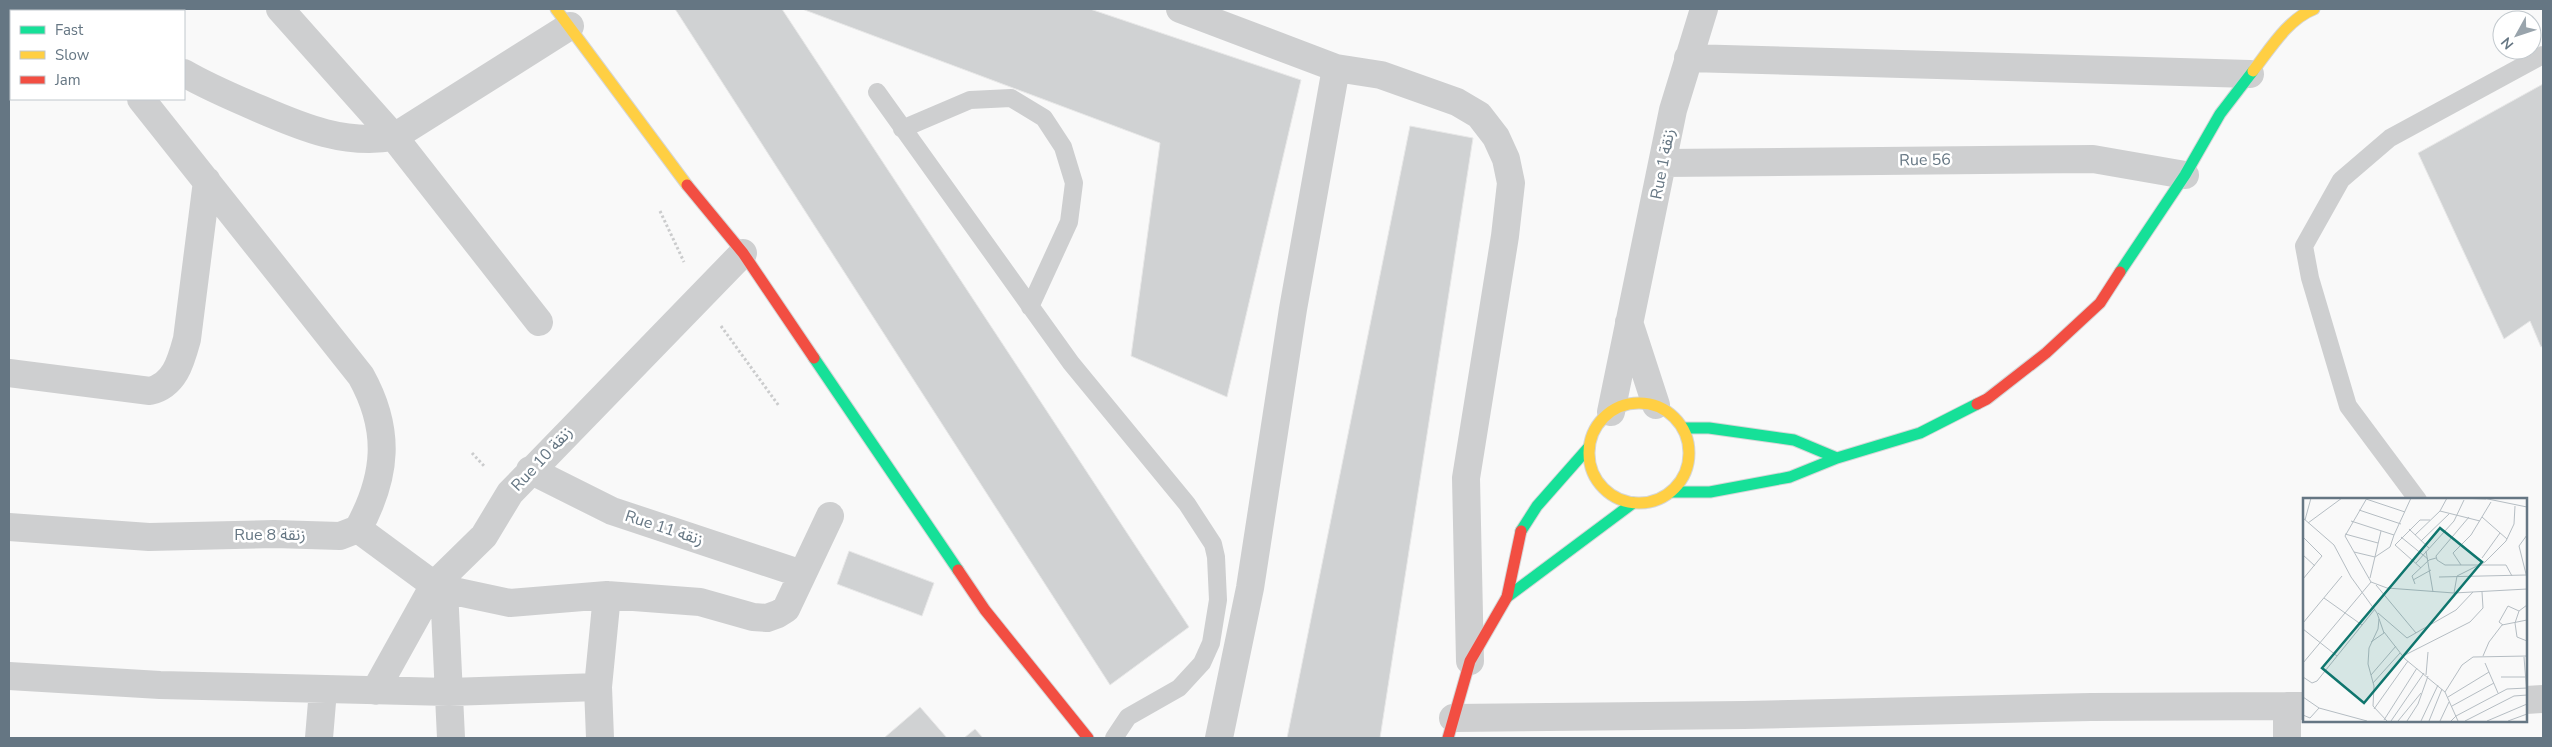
<svg xmlns="http://www.w3.org/2000/svg" width="2552" height="747" font-family="'Nunito Sans','Noto Sans Arabic',sans-serif">
  <style>
    .building { fill: #d0d2d3; stroke: #e8e8e8 }
    .lines { fill: none; stroke-linecap: round; stroke-linejoin: round }
    .fast-casing { stroke: #d5d6d7; stroke-width: 13 }
    .slow-casing { stroke: #d5d6d7; stroke-width: 13 }
    .jam-casing { stroke: #d5d6d7; stroke-width: 13 }
    .path { stroke: #cbcccd; stroke-width: 3; stroke-dasharray: 2.5 2.5; stroke-linecap: butt }
    .lane { stroke: #cecfd0; stroke-width: 18 }
    .street { stroke: #cecfd0; stroke-width: 28 }
    .fast { stroke: #16e098; stroke-width: 11 }
    .slow { stroke: #ffcf43; stroke-width: 11 }
    .jam { stroke: #f24e42; stroke-width: 11 }
    .labels { text-anchor: middle; dominant-baseline: central; stroke-width: 5; stroke-linejoin: round; paint-order: stroke }
    .street-label { font-size: 16px; fill: #657683; stroke: #fff }
    .inset-road { fill: none; stroke: #b5bdc3; stroke-width: 1 }
    .view { fill: #0f766e; fill-opacity: 0.15; stroke: #0f766e; stroke-width: 2.5 }
    .inset-edge { fill: none; stroke: #657683; stroke-width: 2.5 }
  </style>
  <rect width="100%" height="100%" fill="#f9f9f9"/>
  <!-- building -->
  <path class="building" d="M675,9H782L1189,627L1110,685Z
    M802,9H1090L1301,80L1227,397L1131,356L1160,143Z
    M2543,84V346L2541,347L2530,321L2504,339L2418,153Z
    M1410,126L1473,138L1380,738H1287Z
    M849,551L934,583L922,616L837,584Z
    M920,707L947,738H884Z
    M975,729L983,738H964Z"/>
  <g class="lines">
    <!-- fast casing -->
    <g class="fast-casing">
      <path id="fast" d="M2120,272L2185,175L2220,114L2253,71
        M814,358L958,570
        M1684,428H1709L1794,440L1837,458
        M1672,492H1710L1790,477L1837,458L1920,433L1977,404
        M1521,531L1537,506L1589,447
        M1507,597L1633,503"/>
    </g>
    <!-- slow casing -->
    <g class="slow-casing">
      <path id="slow" d="M556,9L687,185
        M2253,71C2270,49 2288,19 2314,9
        M1589 453a50 50 0 1 1 100 0a50 50 0 1 1-100 0Z"/>
    </g>
    <!-- jam casing -->
    <g class="jam-casing">
      <path id="jam" d="M687,185L743,253L814,358
        M1977,404L1987,399L2046,353L2100,303L2120,272
        M958,570L985,610L1088,738
        M1448,738L1470,661L1507,597L1521,531"/>
    </g>
    <!-- path -->
    <path class="path" d="M660,211L684,262
      M721,326L779,406
      M472,453L485,467"/>
    <!-- lane -->
    <path class="lane" d="M877,92L1071,363L1187,504L1213,544L1216,557L1218,600L1211,643L1202,663L1179,688L1128,717L1114,738
      M902,129L970,100L1011,98L1044,118L1063,147L1074,183L1069,222L1030,307
      M2418,500L2348,406L2310,278L2304,246L2341,180L2390,138L2543,55"/>
    <!-- street -->
    <path class="street" d="M85,9L89,11
      M280,9L394,137L539,322
      M1180,9L1336,68L1381,75L1457,102L1479,115L1496,137L1506,159L1511,183L1505,236L1466,478L1470,661
      M1688,58L2250,74
      M184,73C208,87 234,98 260,109C304,128 345,145 394,137L570,26
      M1663,163L2093,159L2185,175
      M1629,322L1656,405
      M9,373L150,391C175,385 181,361 187,339L207,181
      M1611,412L1673,110L1704,9
      M530,470L612,511L802,574
      M9,527L149,537L274,534L340,536L358,529C387,476 391,430 361,376L141,99
      M358,529L434,585L444,589L510,603L607,595L700,602L753,617L767,618L778,614L786,609L830,516
      M444,589L451,738
      M9,676L160,685L449,692L598,687
      M375,691L434,585L484,536L510,493L743,253
      M2526,700L2543,699
      M2287,706V738
      M1453,718L1744,715L2091,707L2304,706
      M319,738L323,690
      M600,738L598,687L607,595
      M1219,738L1250,588L1293,309L1336,68"/>
    <!-- fast -->
    <use href="#fast" class="fast"/>
    <!-- slow -->
    <use href="#slow" class="slow"/>
    <!-- jam -->
    <use href="#jam" class="jam"/>
  </g>
  <g class="labels">
    <!-- street labels -->
    <g class="street-label">
      <text transform="translate(1925 160) rotate(-1)">Rue 56</text>
      <text transform="translate(1663 164) rotate(-79)">Rue 1 زنقة</text>
      <text transform="translate(542 459) rotate(-47)">Rue 10 زنقة</text>
      <text transform="translate(664 528) rotate(18)">Rue 11 زنقة</text>
      <text x="270" y="535">Rue 8 زنقة</text>
    </g>
  </g>
  <!-- overview -->
  <g transform="translate(2303 498)">
    <rect width="224" height="224" fill="#f9f9f9"/>
    <path class="inset-road" d="M64,0L42,38L68,84M155,0L183,1M180,0L224,9M63,1L102,14M56,12L98,26M137,13L177,23M166,19L133,58L134,62L142,67H203L209,78M179,19L204,41M0,20L31,47L48,79L74,115L81,135L68,144M2,22L8,0M48,23L91,37L87,49L72,59L51,54M5,25L39,0M106,31L126,50M42,36L75,45M91,37L108,0M112,37L137,13L144,0M224,37L216,48L224,80M0,39L19,58L0,81M98,39L125,61M118,43L146,16M123,53L130,94M0,57L12,68M179,60L197,35M113,65L151,23L161,2M158,67L150,55L168,37L188,4M118,70L92,47L117,22H127M136,79L223,77M67,80L78,33M110,82L128,72M112,86L109,78L126,62L133,60M73,87L113,135M151,95L154,78L182,64L203,43L211,26L212,8M21,100L59,127M224,107L216,113L212,125L214,139L224,143M75,115L104,140L153,112L170,94M76,121L75,131L66,150L65,166L71,188L70,208L84,223M0,125L39,78M200,127L196,124L205,108L216,113M0,131L34,158M81,134L102,161L142,194L155,223M100,158L167,124L180,110L179,94M180,158L186,144L199,127L224,122M221,159L224,197M0,165L68,84L84,90L151,95L224,91M182,165L195,195M68,177L93,148M123,177L125,154M0,179L9,185L14,183L72,111M198,179H223M70,185L97,155M142,194L159,167L170,159L224,158M0,199L16,210L64,223M145,199L186,174M149,208L191,185M71,211L105,163M0,217L7,220L16,210M81,222L114,170M88,223L121,175M95,223L118,195M104,223L115,206L125,178M118,223L135,187M126,223L139,191M137,223L146,204M148,223L153,218L204,191L224,190M162,223L211,198L224,197M184,223L224,206M205,223L224,216"/>
    <path class="view" d="M137,30L179,64L61,205L19,170Z"/>
    <rect width="224" height="224" class="inset-edge"/>
  </g>
  <!-- border -->
  <rect width="2552" height="747" fill="none" stroke="#657683" stroke-width="20"/>
  <!-- legend -->
  <rect x="10" y="10" width="175" height="90" fill="#ffffff" stroke="#c1c8cd"/>
  <rect x="20" y="26" width="25" height="8" fill="#16e098" stroke="#c1c8cd"/>
  <text x="55" y="35" font-size="15" fill="#657683">Fast</text>
  <rect x="20" y="51" width="25" height="8" fill="#ffcf43" stroke="#c1c8cd"/>
  <text x="55" y="60" font-size="15" fill="#657683">Slow</text>
  <rect x="20" y="76" width="25" height="8" fill="#f24e42" stroke="#c1c8cd"/>
  <text x="55" y="85" font-size="15" fill="#657683">Jam</text>
  <!-- north arrow -->
  <g transform="translate(2517 35) rotate(230)"><circle r="24" fill="#ffffff" stroke="#c1c8cd"/>
  <path d="M0-4L9 19L0 12L-9 19Z" fill="#99a4ac"/>
  <text y="-8" font-size="14" font-weight="bold" text-anchor="middle" fill="#657683">N</text>
  </g>
</svg>
